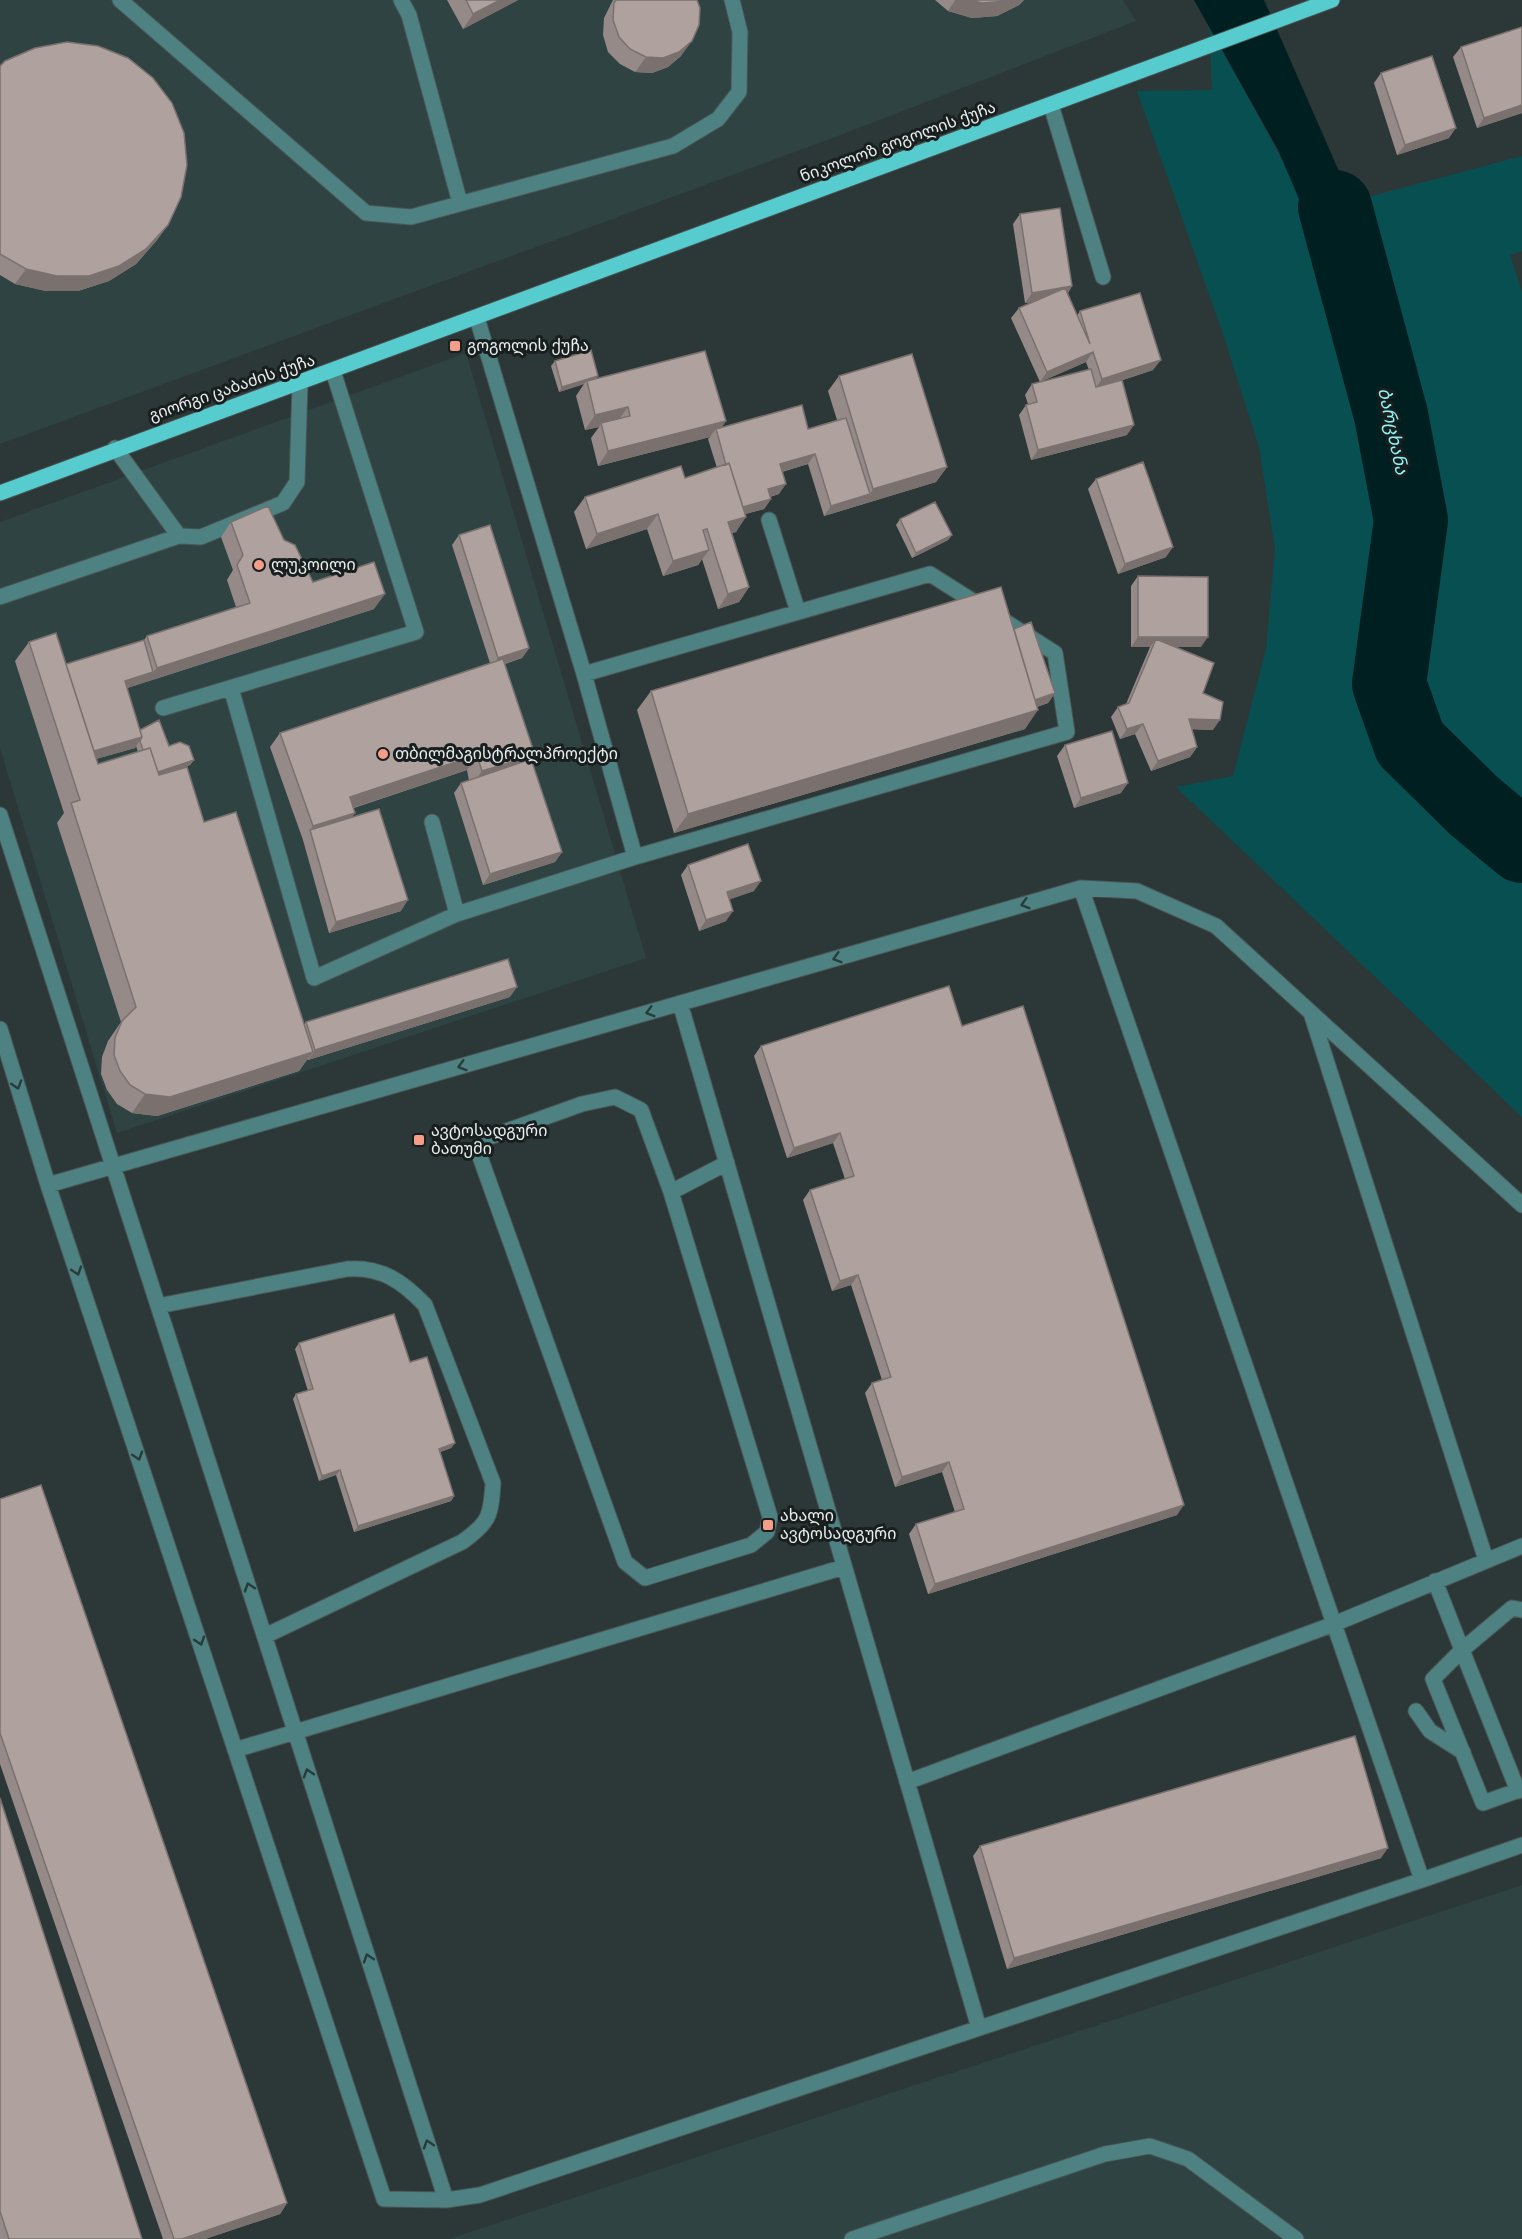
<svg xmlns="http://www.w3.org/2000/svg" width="1522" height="2239" font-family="'Varela Round','Noto Sans Georgian',sans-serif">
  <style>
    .built { fill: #2f4343 }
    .green { fill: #084f51 }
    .water { fill: #001f20 }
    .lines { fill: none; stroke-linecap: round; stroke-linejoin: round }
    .river { stroke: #001f20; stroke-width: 74 }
    .minor-casing { stroke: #4a5555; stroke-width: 17 }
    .major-casing { stroke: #4a5555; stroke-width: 17 }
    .minor { stroke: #4d8182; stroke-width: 15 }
    .major { stroke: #56cccf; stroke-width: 15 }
    .wall { fill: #968a88; fill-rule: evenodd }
    .shaded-wall { fill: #7a716f }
    .building { fill: #aea19e; stroke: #7a716f; stroke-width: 1.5 }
    .oneway { stroke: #293c3c }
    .poi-dot { fill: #f49e8a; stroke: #191e1e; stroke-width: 2 }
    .labels { text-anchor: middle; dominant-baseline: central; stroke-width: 6; stroke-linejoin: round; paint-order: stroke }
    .street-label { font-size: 16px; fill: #e8efef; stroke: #191e1e }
    .poi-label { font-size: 16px; fill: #e8efef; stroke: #191e1e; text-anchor: start }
    .water-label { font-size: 18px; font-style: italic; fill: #90f4f6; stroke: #191e1e }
  </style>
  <rect width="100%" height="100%" fill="#2c3838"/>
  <!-- built -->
  <path class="built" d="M0,0H1123L1136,21L830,139L0,444Z
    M466,353L646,958L117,1133L0,748V522Z
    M1522,1885V2239H449Z"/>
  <!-- green -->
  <path class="green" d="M1209,26L1361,304L1379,299L1353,201L1522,156V251L1510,255L1522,292V1117L1176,787L1233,776L1266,649L1275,549L1259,447L1222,331L1137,91L1212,90Z"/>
  <!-- water -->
  <path class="water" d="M1194,0H1264L1352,201L1379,299L1361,304L1341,297L1278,150Z"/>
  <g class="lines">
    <!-- river -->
    <path class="river" d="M1335,207L1391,415L1411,520L1389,684L1410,743L1473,805L1522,846"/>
    <!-- minor casing -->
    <g class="minor-casing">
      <path id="minor" d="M120,0L366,213L411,217L673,146L718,119L739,92L740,32L732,0
        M401,0L409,15L460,203
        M1051,105L1103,277
        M477,318L584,674L635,857
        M115,448L179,536L201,537L283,503L297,482L300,383
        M769,520L798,612
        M0,597L179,536
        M231,688L314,978L457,914L635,857L1067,732L1055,653L930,574L584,674
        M163,708L416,632L333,371
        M0,815L446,2200
        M432,822L457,914
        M680,1003L979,2028
        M1312,1016L1486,1560
        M0,1029L48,1185L384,2199L446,2200L480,2195L1422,1880L1081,888
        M615,1097L641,1110L671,1192L770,1517L767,1532L751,1545L645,1578L625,1562L479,1154L484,1139L582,1104Z
        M48,1185L1081,888L1137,891L1216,926L1522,1205
        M671,1192L727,1163
        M158,1306L347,1269C381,1266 403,1282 425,1305L493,1483C491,1516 489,1523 462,1542L265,1636
        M1435,1581L1462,1650L1433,1679L1483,1803L1522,1789
        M1416,1711L1430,1731L1463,1752
        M235,1750L844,1567
        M907,1782L1334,1624L1522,1546
        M1518,1791L1462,1650L1512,1608L1522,1610
        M1422,1880L1522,1845
        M852,2239L1105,2154L1150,2146L1188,2159L1296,2239"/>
    </g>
    <!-- major casing -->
    <g class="major-casing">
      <path id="major" d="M0,493L1332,0"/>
    </g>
    <!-- minor -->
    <use href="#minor" class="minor"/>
    <!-- major -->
    <use href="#major" class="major"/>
  </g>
  <!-- wall -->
  <path class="wall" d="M447,0H518L463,29Z
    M613,0H697L681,56L668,67L652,73L635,72L620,64L608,52L603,35L604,18Z
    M935,0H1024L1019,5L997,16L972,18L948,11Z
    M1522,27V113L1477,128L1453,57L1461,47Z
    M0,66L168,225L157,240L136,264L109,281L78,291H46L15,284L0,275Z
    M1381,73L1449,138L1397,155L1374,83Z
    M1020,214L1072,286L1068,293L1077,316L1080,311L1153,370L1120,381L1127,435L1031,460L1019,415L1026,405L1028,404L1025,395L1032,384L1089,370L1086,362L1040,382L1011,318L1019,308L1033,302L1025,303L1013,224Z
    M555,361L597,378L726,421L721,428L808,429L837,420L828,391L839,376L947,467L936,482L824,516L808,464L782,472L779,494L770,497L771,499L764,509L745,514L736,532L732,533L749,587L739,602L718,609L702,559L698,565L663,576L647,529L586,549L574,512L585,497L685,478L717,468L708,439L710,437L598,466L591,438L599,427L585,430L576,396L584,384L559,392L551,366Z
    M1096,479L1166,557L1118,574L1088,489Z
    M900,519L952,535L948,540L912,558L896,525Z
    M231,522L284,540L313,582L374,609L127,688L140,730L194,760L190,765L173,771L204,822L304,1025L306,1022L510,997L308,1060L307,1059L299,1071L157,1116L132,1113L117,1104L107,1090L101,1074L102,1057L108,1041L121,1022L57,823L64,813L15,661L29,642L66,664L144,640L147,636L236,607L227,580L233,570L221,537ZM136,746L138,752L98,764L96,759L135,748Z
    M459,535L529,648L522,658L505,664L535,755L531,759L562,852L555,862L483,885L454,793L461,783L469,780L467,770L354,808L352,817L401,911L329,933L303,840L270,747L280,733L490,663L452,545Z
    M1138,576L1201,647H1175L1203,693L1213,730L1192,729L1197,747L1190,757L1151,771L1135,734L1120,739L1111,717L1118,707L1126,704L1150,647H1131V586Z
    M1014,629L1055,693L1048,703L1037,707L1025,729L674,833L637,710L651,691Z
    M1065,745L1121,793L1074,808L1057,756Z
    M688,865L754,891L729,899L726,921L699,931L681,875Z
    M962,1026L1177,1515L928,1594L909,1534L916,1524L955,1512L942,1472L895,1487L865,1393L872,1383L882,1380L851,1285L832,1291L803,1200L810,1190L845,1179L833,1143L787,1158L754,1056L761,1046Z
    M299,1343L410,1362L455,1443L451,1448L440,1452L454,1496L451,1501L354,1532L336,1475L319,1481L293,1399L296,1394L308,1391L295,1349Z
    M0,1499L287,2203L280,2214L205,2239H163L0,1764Z
    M0,1798L142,2239H0Z
    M980,1846L1381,1858L1007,1969L973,1856Z"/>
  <!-- shaded-wall -->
  <path class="shaded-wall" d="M500,0H518L463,29L473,14Z
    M955,0H1024L1019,5L997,16L972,18L948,11Z
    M692,41L681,56L668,67L652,73L635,72L646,57Z
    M1522,105V113L1477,128L1484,118Z
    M1456,128L1449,138L1397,155L1405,145Z
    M168,225L157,240L136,264L109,281L78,291H46L15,284L26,269Z
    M1072,286L1065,297L1025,303L1032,293Z
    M1093,352L1086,362L1040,382L1047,372Z
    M1161,360L1153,370L1095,389L1102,379Z
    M598,376L595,381H587L584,384L559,392L562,387Z
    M628,407L617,422L601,423L599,427L585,430L595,415Z
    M726,421L717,434L716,429L710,437L598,466L608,451Z
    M1134,425L1127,435L1031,460L1038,450Z
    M815,454L808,464L773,474L780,464Z
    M947,467L936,482L824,516L831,506L870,494L873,489Z
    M786,484L779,494L761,499L768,489Z
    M771,499L764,509L731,518L739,508Z
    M658,514L647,529L586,549L597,534Z
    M746,517L736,532L718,537L728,522Z
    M952,535L948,540L912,558L916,553Z
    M1173,547L1166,557L1118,574L1125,564Z
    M709,550L698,565L663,576L673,561Z
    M749,587L739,602L718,609L728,594Z
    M385,594L374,609L118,691L125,681L153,672L157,668Z
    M1138,637H1208L1201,647H1152L1156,639L1150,647H1131Z
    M529,648L522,658L491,668L498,658Z
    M1055,693L1048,703L1020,713L1027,702Z
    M1038,710L1025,729L674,833L688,814Z
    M1189,719L1220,720L1213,730L1182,729Z
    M1143,724L1135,734L1120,739L1127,729Z
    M142,737L135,748L82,763L89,753Z
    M1197,747L1190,757L1151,771L1158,761Z
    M477,755L467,770L340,812L350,797Z
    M535,755L524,770L471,786L482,771Z
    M194,760L190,765L149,779L152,774Z
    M1128,783L1121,793L1074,808L1081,798Z
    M355,813L345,828L310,830L313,826Z
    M562,852L555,862L483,885L490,874Z
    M761,881L754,891L720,903L727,892Z
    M408,900L401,911L329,933L336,922Z
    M733,911L726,921L699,931L706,920Z
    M517,987L510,997L308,1060L315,1050Z
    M313,1052L299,1071L157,1116L132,1113L145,1094Z
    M840,1133L833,1143L787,1158L794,1148Z
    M858,1275L851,1285L832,1291L840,1281Z
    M455,1443L451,1448L435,1454L439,1449Z
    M949,1462L942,1472L895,1487L902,1477Z
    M340,1470L336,1475L319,1481L322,1476Z
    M454,1496L451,1501L354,1532L358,1526Z
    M1184,1505L1177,1515L928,1594L935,1584Z
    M1388,1848L1381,1858L1007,1969L1014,1958Z
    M287,2203L280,2214L205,2239H182Z"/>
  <!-- building -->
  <path class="building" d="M466,0H500L473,14Z
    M616,0H697L700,8L699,25L692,41L679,52L663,58L646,57L630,49L619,37L613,20L614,3Z
    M971,0H1010L1007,1L982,3Z
    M1522,27V105L1484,118L1461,47Z
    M67,42L98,46L128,58L153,78L172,103L184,133L187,165L181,197L168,225L146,249L119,266L89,276H57L26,269L0,254V66L5,61L35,48Z
    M1432,56L1456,128L1405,145L1381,73Z
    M1060,208L1072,286L1032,293L1020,214Z
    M1065,288L1090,344L1080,311L1140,293L1161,360L1102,379L1093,352L1047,372L1019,308Z
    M591,350L598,376L562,387L555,361Z
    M705,351L726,421L608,451L601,423L630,416L628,407L595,415L587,381Z
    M912,354L947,467L873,489L839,376Z
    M1091,369L1096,387L1122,380L1134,425L1038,450L1026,405L1037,402L1032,384Z
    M802,405L808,429L846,418L870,494L831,506L815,454L780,464L786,484L768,489L771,499L743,507L729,463L726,465L716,429Z
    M1143,462L1173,547L1125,564L1096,479Z
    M729,463L746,517L728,522L749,587L728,594L707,529L703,530L709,550L673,561L658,514L597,534L585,497L681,466L685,478Z
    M935,502L952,535L916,553L900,519Z
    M268,506L284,540L295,545L313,582L374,562L385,594L157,668L147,636L250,603L237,565L243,555L231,522Z
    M490,525L529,648L498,658L459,535Z
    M1138,576L1208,577V637H1138Z
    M1001,587L1038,710L688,814L651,691Z
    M1031,622L1055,693L1035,700L1014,629Z
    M56,633L98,764L150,748L159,775L187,767L204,822L236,812L313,1052L170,1097L145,1094L130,1085L120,1071L114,1055L115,1038L122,1021L136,1007L71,803L80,800L29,642Z
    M1156,639L1214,663L1203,693L1223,702L1220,720L1189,719L1197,747L1158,761L1143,724L1127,729L1118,707L1129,703Z
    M144,640L153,672L125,681L142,737L94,751L66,664Z
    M503,659L535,755L482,771L477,755L350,797L355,813L313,826L280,733Z
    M159,720L169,746L180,742L189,746L194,760L158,772L150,748L143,750L140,741L142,737L140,730Z
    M1112,731L1128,783L1081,798L1065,745Z
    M531,759L562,852L490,874L461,783Z
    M379,809L408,900L336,922L310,830Z
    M748,844L761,881L727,892L733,911L706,920L688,865Z
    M508,959L517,987L315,1050L306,1022Z
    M949,986L962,1026L1023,1006L1184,1505L935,1584L916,1524L964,1509L949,1462L902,1477L872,1383L891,1377L858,1275L840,1281L810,1190L854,1176L840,1133L794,1148L761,1046Z
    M394,1314L410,1362L427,1357L455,1443L439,1449L454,1496L358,1526L340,1470L322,1476L296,1394L313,1389L299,1343Z
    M41,1485L287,2203L182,2239H174L0,1733V1499Z
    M1355,1736L1388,1848L1014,1958L980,1846Z
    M0,1798L142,2239H9L0,2211Z"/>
  <!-- one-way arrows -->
  <defs><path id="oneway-chevron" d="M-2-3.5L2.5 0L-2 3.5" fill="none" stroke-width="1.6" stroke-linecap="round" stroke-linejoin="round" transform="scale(1.5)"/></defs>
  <g class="oneway">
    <use href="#oneway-chevron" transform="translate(1025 904) rotate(164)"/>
    <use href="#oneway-chevron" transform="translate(837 958) rotate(164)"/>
    <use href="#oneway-chevron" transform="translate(650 1012) rotate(164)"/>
    <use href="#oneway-chevron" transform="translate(462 1066) rotate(164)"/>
    <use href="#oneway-chevron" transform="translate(17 1085) rotate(73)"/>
    <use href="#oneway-chevron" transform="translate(77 1271) rotate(72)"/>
    <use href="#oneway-chevron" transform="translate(138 1456) rotate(72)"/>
    <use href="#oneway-chevron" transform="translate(249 1587) rotate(-108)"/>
    <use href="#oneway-chevron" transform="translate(200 1641) rotate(72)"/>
    <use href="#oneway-chevron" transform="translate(308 1773) rotate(-108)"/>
    <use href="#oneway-chevron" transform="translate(368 1958) rotate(-108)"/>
    <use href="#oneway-chevron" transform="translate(428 2144) rotate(-108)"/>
  </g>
  <!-- markers -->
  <g class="poi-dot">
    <rect x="449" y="340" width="12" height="12" rx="3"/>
    <circle cx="259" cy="565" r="6"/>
    <circle cx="383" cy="754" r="6"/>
    <rect x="413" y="1134" width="12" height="12" rx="3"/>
    <rect x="762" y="1519" width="12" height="12" rx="3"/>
  </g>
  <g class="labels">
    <!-- street labels -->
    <g class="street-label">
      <text transform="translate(898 142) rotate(-20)">ნიკოლოზ გოგოლის ქუჩა</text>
      <text transform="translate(232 388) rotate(-19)">გიორგი ცაბაძის ქუჩა</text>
    </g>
    <!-- poi labels -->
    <g class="poi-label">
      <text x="467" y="346">გოგოლის ქუჩა</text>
      <text x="271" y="565">ლუკოილი</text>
      <text x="395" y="754">თბილმაგისტრალპროექტი</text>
      <text x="431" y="1131">ავტოსადგური<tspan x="431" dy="18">ბათუმი</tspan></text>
      <text x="780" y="1516">ახალი<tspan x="780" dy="18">ავტოსადგური</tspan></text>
    </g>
    <!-- water labels -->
    <g class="water-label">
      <text transform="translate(1393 431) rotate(78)">ბარცხანა</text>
    </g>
  </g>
</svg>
